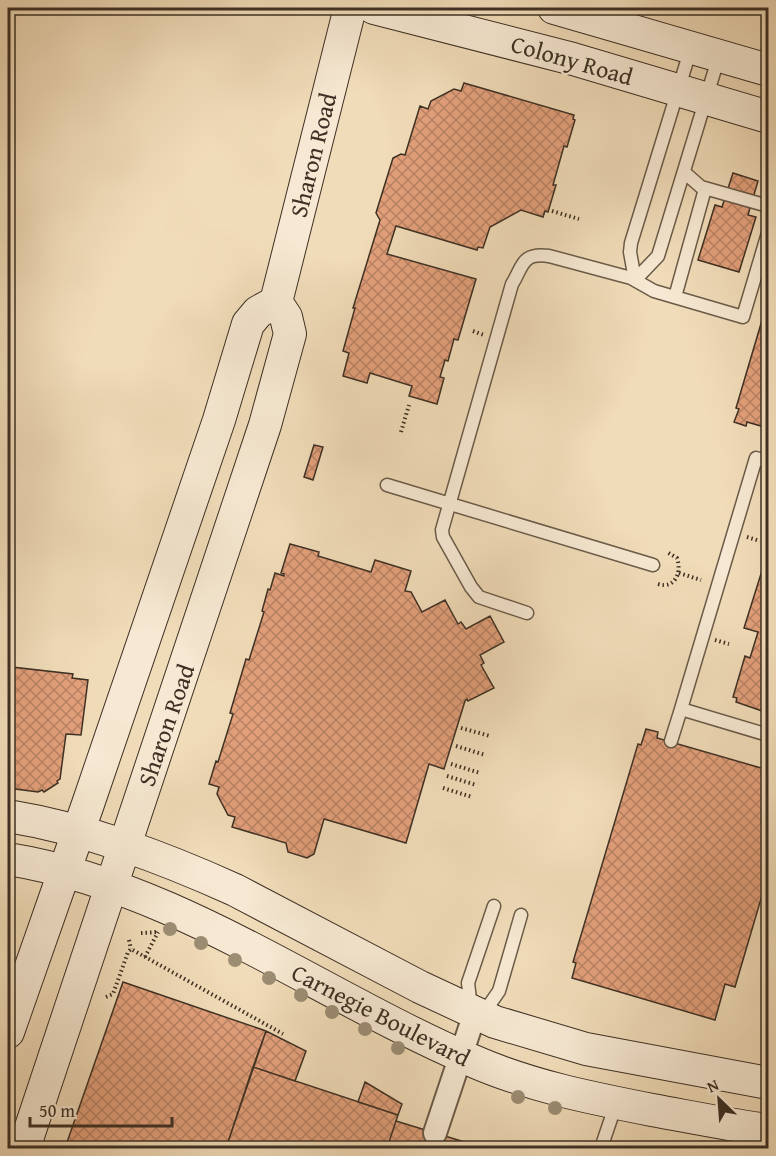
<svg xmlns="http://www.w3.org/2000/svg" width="776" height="1156" font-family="'Gentium Book Plus',serif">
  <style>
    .building { fill: url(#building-cross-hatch); stroke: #3d3024; stroke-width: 1.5 }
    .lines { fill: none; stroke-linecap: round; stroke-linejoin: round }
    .lane-casing { stroke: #6a5b49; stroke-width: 15 }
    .street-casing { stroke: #6a5b49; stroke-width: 26 }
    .secondary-casing { stroke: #3d3024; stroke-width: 34 }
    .path { stroke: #3d3024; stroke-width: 4; stroke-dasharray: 1.5 3; stroke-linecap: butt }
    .lane { stroke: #f6e8d2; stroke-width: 12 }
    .street { stroke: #f6e8d2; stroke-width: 22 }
    .secondary { stroke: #f6e8d2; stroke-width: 32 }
    .tree { fill: #9c8d73 }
    .labels { text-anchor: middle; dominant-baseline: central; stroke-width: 4.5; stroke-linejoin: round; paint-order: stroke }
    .street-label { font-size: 24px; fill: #3d3024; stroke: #f6e8d2 }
  </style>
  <defs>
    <pattern id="building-cross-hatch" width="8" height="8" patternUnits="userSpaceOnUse" patternTransform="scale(1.5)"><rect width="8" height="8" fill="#e3a07b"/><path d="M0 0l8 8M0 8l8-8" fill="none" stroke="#b98365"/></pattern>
  </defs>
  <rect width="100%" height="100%" fill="#f1dcb9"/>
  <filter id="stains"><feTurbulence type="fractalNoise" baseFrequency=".00333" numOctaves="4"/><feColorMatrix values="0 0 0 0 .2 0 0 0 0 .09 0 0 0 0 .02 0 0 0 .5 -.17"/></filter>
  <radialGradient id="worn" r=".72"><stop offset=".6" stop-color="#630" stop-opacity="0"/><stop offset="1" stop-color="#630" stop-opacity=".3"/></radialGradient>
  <!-- building -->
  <path class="building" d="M464,83L574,115L573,119L575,120L567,147L564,146L553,185H556L548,212L545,211L543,217L521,210L490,227L483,248L478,247L477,250L396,226L387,254L476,279L458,340L454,339L448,361L445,360L440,377L444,378L437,404L409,396L412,386L370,373L367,383L343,376L349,353L343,351L355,308H353L380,220L376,213L393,158L401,154L405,155L420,106L428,109L431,101L454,89L461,91Z
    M733,173L758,181L748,215L756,217L739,272L698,260L715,205L722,207Z
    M768,300V428L747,422L746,426L734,422L739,409L736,408Z
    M314,445L323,447L313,480L304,477Z
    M290,544L319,552L318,556L371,572L375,560L411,571L405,591L411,592L422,612L445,600L458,624L461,622L466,629L490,616L504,642L480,655L484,663L481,665L494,688L468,701L467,699L465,701L444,769L429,764L406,843L324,819L314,854L307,858L288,852L286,843L232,827L235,817L228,815L217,794L219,787L209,784L216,761L218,762L233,714L230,713L246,659L249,660L264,612L262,611L268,589L270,590L275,573L284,576V574L281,573Z
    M766,558H768V713L736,702L737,698L733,697L745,656L750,658L758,632L744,628Z
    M8,651L14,652L12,667L73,674L72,678L88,680L81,735L66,734L60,779L57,781L58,783L44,792L42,790L38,792L8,788Z
    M646,729L658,732L657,738L768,770V875L735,987L725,984L715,1020L572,978L576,963L573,962L638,744L641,745Z
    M123,982L266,1031L226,1148H65Z
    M266,1031L306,1051L295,1081L253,1067Z
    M253,1067L398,1115L387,1148H226Z
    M365,1082L402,1104L398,1115L358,1102Z
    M396,1121L471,1144L480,1148H387Z"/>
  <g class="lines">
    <!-- lane casing -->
    <g class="lane-casing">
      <path id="lane" d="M691,48L631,243L630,252L635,280L658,256L719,56
        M684,172L701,187L768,206
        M675,297L705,189
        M768,462L756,458L681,709L768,735
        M387,485L653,565
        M527,613L479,597L471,587L443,537L442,530L512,284C523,267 521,252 549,256L631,278L654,291L743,317L768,233
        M671,741L681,709
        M494,906L468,983L470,999L475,1013L490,1004L499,991L521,915
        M601,1148L616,1104"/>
    </g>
    <!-- street casing -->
    <g class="street-casing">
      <path id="street" d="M435,1133L475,1013"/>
    </g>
    <!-- secondary casing -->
    <g class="secondary-casing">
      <path id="secondary" d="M374,8L573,59L768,117
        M554,8L768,70
        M276,302L350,8
        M8,816C87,829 162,857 235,890L420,987L495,1022L586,1049L768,1083
        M8,859C176,886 319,995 473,1061C530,1086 591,1098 652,1110C691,1117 729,1125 768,1130
        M8,1032L88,804L219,420L248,324L258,312L276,302
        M24,1148L265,425L290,334L286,317L276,302"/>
    </g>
    <!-- path -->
    <path class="path" d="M552,211L579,219
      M473,331L484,335
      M401,432L409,405
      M747,537L760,541
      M679,573L701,580
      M658,584C675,589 682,573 677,558L667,552
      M715,640L729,644
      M461,728L490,736
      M456,746L485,755
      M451,764L480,773
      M447,776L476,785
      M443,788L472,797
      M141,933L158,932
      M129,940L131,949
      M145,957L158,932
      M106,997L113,994L128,952L131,949L283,1034"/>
    <!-- lane -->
    <use href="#lane" class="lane"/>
    <!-- street -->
    <use href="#street" class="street"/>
    <!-- secondary -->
    <use href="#secondary" class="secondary"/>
  </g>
  <!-- trees -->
  <g class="tree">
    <circle cx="170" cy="929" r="7"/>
    <circle cx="201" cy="943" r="7"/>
    <circle cx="235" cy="960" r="7"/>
    <circle cx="269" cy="978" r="7"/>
    <circle cx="301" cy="995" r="7"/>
    <circle cx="332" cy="1012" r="7"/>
    <circle cx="365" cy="1029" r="7"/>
    <circle cx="398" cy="1048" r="7"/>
    <circle cx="518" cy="1097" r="7"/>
    <circle cx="555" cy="1108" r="7"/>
  </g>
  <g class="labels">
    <!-- street labels -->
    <g class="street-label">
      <text transform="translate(572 60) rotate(16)">Colony Road</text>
      <text transform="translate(313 155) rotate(-76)">Sharon Road</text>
      <text transform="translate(166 725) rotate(-71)">Sharon Road</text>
      <text transform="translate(381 1015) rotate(27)">Carnegie Boulevard</text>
    </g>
  </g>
  <!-- margin -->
  <rect width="776" height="1156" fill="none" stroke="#f1dcb9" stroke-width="30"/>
  <rect x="9" y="9" width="758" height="1138" fill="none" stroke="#3d3024" stroke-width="3"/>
  <rect x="15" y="15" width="746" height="1126" fill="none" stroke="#3d3024" stroke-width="1.5"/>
  <!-- north arrow -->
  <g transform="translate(719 1099) rotate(335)" stroke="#f6e8d2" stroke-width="4.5" paint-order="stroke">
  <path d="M0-4.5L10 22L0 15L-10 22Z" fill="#3d3024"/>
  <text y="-9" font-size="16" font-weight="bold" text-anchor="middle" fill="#3d3024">N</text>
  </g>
  <!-- scale -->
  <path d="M30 1117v9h142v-9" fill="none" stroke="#3d3024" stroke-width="3"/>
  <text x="39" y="1117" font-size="18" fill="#3d3024" stroke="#f6e8d2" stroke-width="4.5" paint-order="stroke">50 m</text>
  <rect width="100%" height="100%" filter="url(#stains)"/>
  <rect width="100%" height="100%" fill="url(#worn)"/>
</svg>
